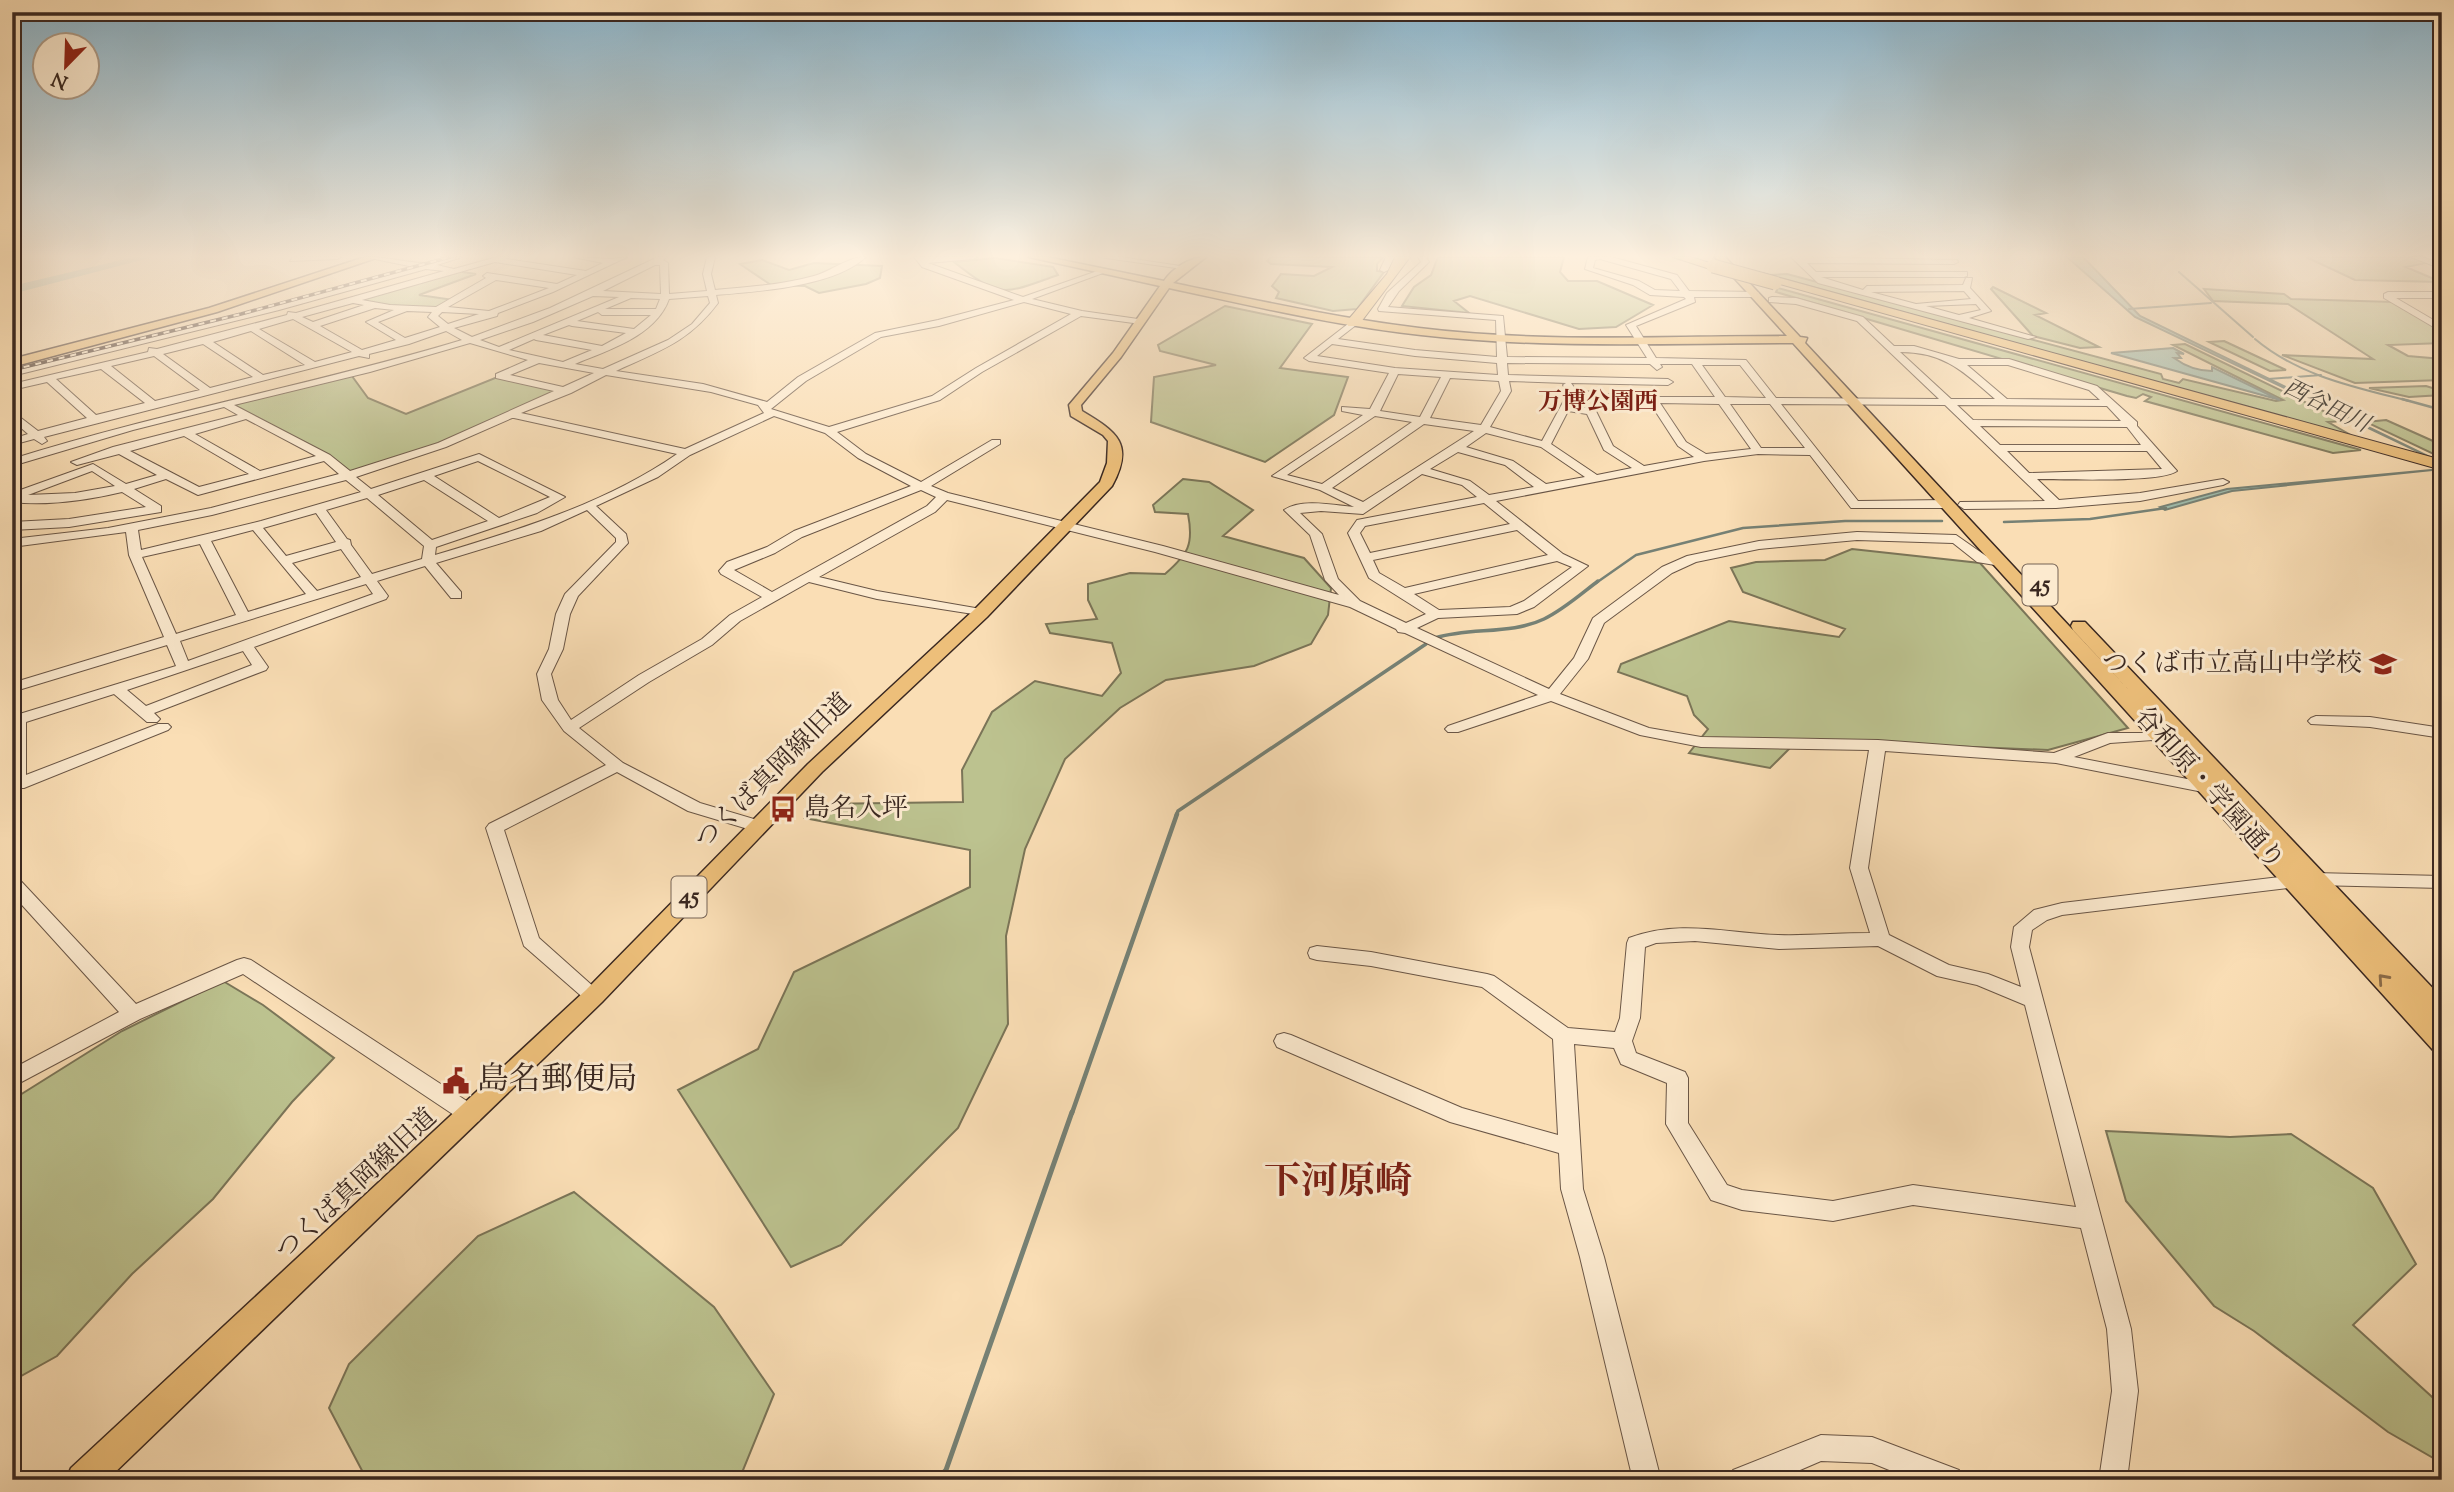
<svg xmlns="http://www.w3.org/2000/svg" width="2454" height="1492" font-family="'Sorts Mill Goudy','Noto Serif JP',serif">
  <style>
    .green { fill: #bcc28f; stroke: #7b7558; stroke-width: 2 }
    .water { fill: #9ebcad; stroke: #768175; stroke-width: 2 }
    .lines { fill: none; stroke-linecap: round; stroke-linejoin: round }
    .stream-far4 { stroke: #768175; stroke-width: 2 }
    .stream-far3 { stroke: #768175; stroke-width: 2.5 }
    .stream-far2 { stroke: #768175; stroke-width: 3.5 }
    .stream-far1 { stroke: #768175; stroke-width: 4.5 }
    .stream { stroke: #768175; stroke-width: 5 }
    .river { fill: #9ebcad; fill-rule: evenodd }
    .minor-casing { stroke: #6a5646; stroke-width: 2 }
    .major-casing { stroke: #3a2821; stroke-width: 3 }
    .highway-casing { stroke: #3a2821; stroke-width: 2 }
    .minor { fill: #fceacf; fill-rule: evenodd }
    .major { fill: #edbf7a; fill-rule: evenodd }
    .highway { fill: #edbf7a; fill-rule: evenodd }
    .rail-casing { stroke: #3a2821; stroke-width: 3.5 }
    .rail { stroke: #fceacf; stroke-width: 2; stroke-dasharray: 6; stroke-linecap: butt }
    .highway-bridge-casing { stroke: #3a2821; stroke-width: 15; stroke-linecap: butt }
    .highway-bridge { stroke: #edbf7a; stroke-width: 13 }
    .oneway { stroke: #8b6c49 }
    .labels { text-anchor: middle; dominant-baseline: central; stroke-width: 6; stroke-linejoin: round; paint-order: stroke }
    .far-water-label { font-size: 23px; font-style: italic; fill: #534d44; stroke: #fceacf }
    .far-quarter-label { font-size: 24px; font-weight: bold; fill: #7a1f14; stroke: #fceacf }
    .shield { fill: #fceacf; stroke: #746255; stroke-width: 2 }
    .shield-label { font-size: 24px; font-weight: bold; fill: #3a2821 }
    .poi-label { font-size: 26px; fill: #3a2821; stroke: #fceacf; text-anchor: end }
    .street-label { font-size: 26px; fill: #3a2821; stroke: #fceacf }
    .near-poi-label { font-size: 32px; fill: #3a2821; stroke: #fceacf; text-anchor: start }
    .near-quarter-label { font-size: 37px; font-weight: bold; fill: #7a1f14; stroke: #fceacf }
  </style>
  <rect width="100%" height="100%" fill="#fadeb5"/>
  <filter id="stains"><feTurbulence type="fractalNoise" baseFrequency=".00286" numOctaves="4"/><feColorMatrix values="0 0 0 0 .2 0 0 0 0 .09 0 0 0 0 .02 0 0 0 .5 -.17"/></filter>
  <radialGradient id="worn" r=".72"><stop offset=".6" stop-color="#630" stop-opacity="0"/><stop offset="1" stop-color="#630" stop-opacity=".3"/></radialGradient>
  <!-- green -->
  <path class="green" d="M1271,257H1383L1377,264V271L1384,272L1357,309L1333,311L1276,298L1279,292L1272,286L1281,274L1314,276L1332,267L1271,264L1267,261Z
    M1438,257H1564L1560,272L1568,281H1597L1653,305L1616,327L1579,329L1470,296L1454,301L1469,313L1402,306L1414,287L1431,275Z
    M2306,257H2412L2426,263L2406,267L2441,282L2355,280Z
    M995,258L1053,267L1058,275C1003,294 1002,300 954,262Z
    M762,260L789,270L814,263L882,266L880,278L866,284L819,293L805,286L771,285L740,264Z
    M456,271L476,274L419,295L454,300C422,318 388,306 353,300Z
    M1787,274L2161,374L2163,379L2179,383L2183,379L2276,401L2283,400L2173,345L2185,344L2344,421L2328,422L2356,438L1769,275Z
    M1993,287L2046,313L2035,315L2099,347L2080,348L2033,336L1991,289Z
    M1778,288L2361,450L2333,453L2145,401L2151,397L2143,394L2136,398L2127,396L1776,292Z
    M2204,289L2284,294L2291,299L2394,302L2442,332V343L2388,345L2408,356L2442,359V380L2355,383L2282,355L2373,359L2288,304L2213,301Z
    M1225,306L1312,324L1280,368L1348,377L1334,415L1265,462L1151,422L1154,377L1216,365L1160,351L1158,345Z
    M2224,341L2286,370L2270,371L2209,342Z
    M349,372L368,398L406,414L500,376L567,391L502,421L346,476L326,457L223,403Z
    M2426,386L2442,391V395L2409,397L2369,388Z
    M2386,420L2442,445V458L2366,422Z
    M1183,479L1209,482L1253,510L1223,536L1304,558L1331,588L1328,615L1311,644L1254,666L1166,680L1120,708L1065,759L1025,849L1006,936L1008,1024L958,1128L841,1245L791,1267L678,1090L758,1049L794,972L970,887V850L805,818L818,804L963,802L962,770L992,712L1035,681L1102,696L1121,673L1112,643L1050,633L1046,624L1097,619L1088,600V584L1130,573L1165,574C1188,554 1194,545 1188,514L1155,512L1153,505Z
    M1852,549L1980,563L2128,728L2048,750L1798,740L1770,768L1689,753L1708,729L1694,715L1687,696L1618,672L1621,664L1729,621L1839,637L1845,629L1743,592L1731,568L1756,562L1825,560Z
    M223,981L263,1005L334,1058L292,1102L213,1199L132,1274L57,1356L12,1381V1100L122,1031Z
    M2106,1131L2230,1137L2291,1134L2373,1188L2416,1264L2353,1325L2442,1406V1463L2388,1432L2254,1331L2214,1306L2126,1201Z
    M574,1192L714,1307L774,1394L739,1480H367L329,1408L349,1364L478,1236Z"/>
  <!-- water -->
  <path class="water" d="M2067,257H2083L2140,316L2442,463L2135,317Z
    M2173,348L2184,354L2177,353L2181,358H2174C2185,366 2199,371 2212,371V367L2280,400L2111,353Z
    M2442,469L2232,491L2165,510L2160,507L2227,489Z"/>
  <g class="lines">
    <!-- stream-far4 -->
    <path class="stream-far4" d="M2179,272L2253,337
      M2129,309L2211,303
      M2255,339C2299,376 2354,387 2409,401
      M2268,379L2321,375"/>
    <!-- stream-far3 -->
    <path class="stream-far3" d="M2402,399L2442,410
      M2004,522L2090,519L2166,508
      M1596,583L1636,555L1743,528L1845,521H1942"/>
    <!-- stream-far2 -->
    <path class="stream-far2" d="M1435,638C1470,627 1511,635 1544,619C1563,610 1581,594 1598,581
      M1176,816L1178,811L1426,644"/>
    <!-- stream-far1 -->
    <path class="stream-far1" d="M1072,1113L1177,814"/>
    <!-- stream -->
    <path class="stream" d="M937,1480L946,1470L1072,1112"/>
    <!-- river -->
    <path class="river" d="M134,257H153L12,294V286Z"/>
    <!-- minor casing -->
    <g class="minor-casing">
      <path id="minor" d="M293,257H341L337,259L290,261Z
        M365,257C384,256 403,262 422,263C435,264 448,257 462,257L437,265L454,269L497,257H509L506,259L586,271L603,263L573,257L611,259L627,257L553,292L498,313L497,316L454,328L472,337L550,308L658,257H667L663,260L668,263L669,294L707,291L703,274L707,257H715L711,274L715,290C749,287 781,285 814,276C832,271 847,257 866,257C833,287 760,291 716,295L718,303C689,342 659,351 616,371L703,384L767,402L798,377L875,333L938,320L1014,300L922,267L914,257H977L973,259L928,263L1023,297L1103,269V273L1032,299L1082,311L1138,319L1143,322L1141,324L1081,316L982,372L940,400L837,432L866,454L921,482L992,440H1000V444L931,486L948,493L1163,546L1339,595L1325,580L1310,535L1284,510C1301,498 1334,505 1354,507L1320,490L1272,476L1363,415L1342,411V407L1370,409L1389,373L1309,361L1304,358L1353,320L1358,323L1356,325L1338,339L1415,350L1497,357L1496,320L1379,311L1378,309L1387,293L1421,262L1418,257H1426L1429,262L1399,291L1388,307L1503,316L1507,357L1647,358L1626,325L1686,299L1684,297L1650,295L1633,285L1585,269L1588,257H1611L1677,275L1689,291L1758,292L1759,294L1755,297H1694L1695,302L1636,326L1656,358L1746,360L1776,398L1939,399L1857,321L1796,304L1769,302V298L1772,297L1796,298L1863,317L1894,346H1914L1959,359H2009L2097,386L2137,422V426L2177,471C2161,483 2062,479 2037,479L2059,500L2140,493L2223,479L2229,482L2223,485L2140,501L2056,508L1964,509L1958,505L1960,502L2045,501L1945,405L1781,404L1858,501L1948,500L1954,504L1948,508H1851L1810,455L1758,454L1704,461L1496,501L1563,554L1588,566L1534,607L1517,614L1438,618L1417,628L1549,689L1574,658L1593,618L1662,567L1687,556L1759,541L1857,532L1956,535L1986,556L2006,559L2007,562L2001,566L1977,562L1953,543L1857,540L1759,549L1696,562L1672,573L1604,623L1588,659L1560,694L1649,728L1701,737L1878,740L2054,753L2108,733H2167L2169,736L2167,739L2110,743L2074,757L2208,783L2214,784L2216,788L2214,792L2208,793L2056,763L1885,751L1868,868L1889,935L1949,965L1988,974L2021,987L2011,947L2014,927L2034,910L2062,903L2314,873L2442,876V888L2314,885L2062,915L2047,920L2032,930L2029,947L2131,1329L2138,1391L2127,1480H2099L2112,1391L2107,1329L2081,1228L1913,1205L1833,1221L1742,1210L1711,1200L1666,1124L1667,1083L1621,1064L1614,1048L1574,1044L1583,1189L1604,1257L1661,1480H1633L1580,1257L1561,1189L1559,1153L1450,1122L1277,1047L1274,1041L1277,1035L1284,1033L1291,1035L1462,1108L1558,1135L1553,1039L1482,987L1371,966L1317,960L1310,958L1308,953L1310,948L1317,946L1371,952L1487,974L1494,976L1568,1028L1615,1032L1620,1018L1627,943L1629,938C1678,919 1727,933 1778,935C1808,936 1839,933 1870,933L1850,868L1869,750L1701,747L1640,735L1551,701L1458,732H1448L1445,729L1448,726L1538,695L1405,633L1398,632L1396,629L1350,607L1155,552L947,500L935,512L819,577L877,591L981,609L988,613L986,616L877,599L809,582L740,621L712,645L649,682L579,728L623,763L700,803L764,822L767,826L764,830L758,832L688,811L617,772L504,830L539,938L604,996L601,1001L594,1003L587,1001L524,946L486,828L489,824L606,765L564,731L542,700L537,674L549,649L556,614L565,594L616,542V538L587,510L541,531L436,563L461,592V598H451L425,566L377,581L388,596L386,599L254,647L268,667L266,670L154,713L160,719L157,722H147L114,694L26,722V775L158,724H168L171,727L168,730L24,788H12L13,716L176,666L167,645L12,692V683L164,637L129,555L126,532L12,547V539L108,528L211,508L339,474L324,461L198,495L166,479L134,489L161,506V512L69,527L12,530V522L69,519L146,507L122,492C88,500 48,506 12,502V493L93,464L126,484L157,475L119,454L77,465L71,462L113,447L238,415L224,407L133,430L12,466V459C161,412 313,385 462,340L446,331L409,344L369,354V358L359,356L44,437L47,441L42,444L34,439L12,445V439L28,434L12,420V411L38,431L87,418L47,382L12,390V384L148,352L149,348L157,349L287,315L288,312L296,313L444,271L426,269L279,310L12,376V370L273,306L414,267ZM1600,259L1671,279L1680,291L1655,290L1639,281L1593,268L1595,260ZM495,262L577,275L557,284L487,273L483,276L486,278L436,307L390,305L362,300ZM655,265H660L661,294L603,291ZM496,280L549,288L489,311L448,307ZM593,296L619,297L499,347L480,340L533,322ZM708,296L710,303L692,324L668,340L603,369L575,364C608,350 656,336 669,299ZM631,298L660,299L656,309H605ZM1024,302L1071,314L976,368L932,396L829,427L771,409L806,381L881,337L939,326ZM353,303L364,305L313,322L302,317ZM375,308L394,310L366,322L396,340L362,350L320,326ZM407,311L432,312L428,317L440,327L405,338L378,322ZM442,312L479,314L448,324L438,316ZM598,312L602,315H651L634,329L577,321ZM293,319L352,352L315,362L259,329ZM569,325L572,326L626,333L602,346L543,335ZM251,331L305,365L263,375L213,342ZM534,339L536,340L592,350L563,362L509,350ZM470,343L528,360L496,374V378L554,391L438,443L350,471L330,455L234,405L370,372ZM203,344L253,377L210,388L163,354ZM1332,344L1415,356L1497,363L1498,375L1395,368L1317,356ZM1900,352C1945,352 1964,372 1995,399H1951ZM154,356L200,390L155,401L111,366ZM539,363L594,373L563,387L510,375ZM1507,363L1650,364L1657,370L1662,367L1660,364H1692L1715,397H1631L1576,390L1571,383L1668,385L1673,382L1668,379L1508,375ZM1702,365H1740L1766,398L1725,397ZM1967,365H2008L2089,390L2100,400L2007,399ZM101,369L145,403L96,415L56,379ZM1398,374L1441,377L1420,417L1380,411ZM606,375L711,392L758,405L764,413L685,449L521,413L571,393ZM1450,378L1499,381L1501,391L1481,425L1430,418ZM1509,381L1566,383L1563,385L1568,393L1542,441L1490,427L1511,391ZM1576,396L1650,403L1678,446L1694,457L1644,466L1613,446L1595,409L1571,405ZM1660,403L1719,404L1751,449L1706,454L1686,442ZM1730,404H1770L1805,448H1761ZM1957,405L2107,406L2121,421L1973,420ZM1568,411L1587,414L1604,450L1632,468L1597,475L1551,444ZM774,416L825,433L858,458L911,486L794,531L767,547L727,562L719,571L721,574L762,597L730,615L702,639L639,675L571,720L558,700L551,674L563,649L570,614L578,596L628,543L626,534L596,506L658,477L690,455ZM1375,416L1412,422L1322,484L1287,475ZM512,418H514L677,454C605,504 518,530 435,555L436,547L537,513L565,497L479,454L371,489L356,477L446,447ZM246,419L316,456L260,471L195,434ZM1424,424L1474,431L1363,502L1332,488ZM1980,426L2127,427L2141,445H2000ZM1486,433L1541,447L1585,477L1546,484L1513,461L1466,447ZM184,436L249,474L199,487L130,451ZM2007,451H2147L2162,469L2029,473ZM1458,452L1505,465L1534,487L1489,495L1470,481L1430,469ZM478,461L550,497L499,518L434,476ZM92,471L115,486L75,493L28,495ZM1422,474L1462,485L1477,497L1357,520L1348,533L1369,578L1426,614L1406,623L1360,601L1338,579L1322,534L1300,513L1321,511L1363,514ZM346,480L361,492L261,521L141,550L138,530L212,515ZM424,480L488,521L432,540L378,495ZM921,490L936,497L927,506L772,592L734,570L775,553L802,537ZM367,498L424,546L422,559L372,574L351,545L350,540L347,539L326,510ZM1484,503L1510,524L1370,553L1360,533L1365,526ZM316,513L336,542L286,556L263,528ZM253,530L306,594L248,612L211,541ZM1517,530L1548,555L1405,588L1379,573L1373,560ZM200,544L236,615L176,634L142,557ZM341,549L361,577L317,591L292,563ZM1557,561L1572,567L1524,601L1510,607L1439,610L1414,594ZM366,584L373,594L188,661L180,641ZM243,651L252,665L146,706L127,690ZM1695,941L1779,949L1878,946L1937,976L1977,985L2025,1005L2076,1207L1913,1185L1833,1201L1742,1190L1727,1185L1688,1123V1078L1685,1072L1636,1053L1632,1041L1640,1018L1645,947L1656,943Z
        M1099,257H1120L1187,267L1183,269Z
        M1386,257H1394L1388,270L1384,272L1380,270Z
        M1791,257L1957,260L1958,262L1954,264L1807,263L1816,272H1967V276L1964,277H1821L1863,290L1867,286L1963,285L1966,278H1972L1970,288L1991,311L1969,318L2036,337L2028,339L1818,283ZM1964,291L1971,299L1916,304L1871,292ZM1976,304L1981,310L1959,315L1926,306Z
        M2411,257H2422L2442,264V269Z
        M2388,292H2442V298H2396L2442,325V332L2384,298V294Z
        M2316,716L2370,717L2442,728V738L2370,727L2311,724L2308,721L2311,718Z
        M12,876L18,878L136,1004L237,960L244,958L251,960L479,1109L482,1115L479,1121L471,1124L463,1121L243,974L140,1019L12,1087V1069L119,1012L12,894Z
        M1821,1435L1872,1437L1959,1470L1963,1480H1914L1872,1463L1821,1461L1777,1480H1729L1733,1470Z"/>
    </g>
    <!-- major casing -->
    <g class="major-casing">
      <path id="major" d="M365,257H379L217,312L12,367V359L209,308Z
        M1029,257H1047L1164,281C1173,268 1190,257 1206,257L1173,283C1255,300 1337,318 1419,328C1540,343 1665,336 1787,336L1715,257H1725L1800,337L1807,338L1805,343L2140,702L2073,630L2071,626L2073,622H2085L2442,998V1023L2438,1022L2442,1026V1053L2433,1050L1793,343C1669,343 1543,349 1421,335C1336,326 1253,306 1169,288L1121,357L1081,405L1082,411C1117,432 1135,444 1112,486L987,617L822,772L602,1002L107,1480H66L71,1468L586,990L808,764L975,609L1100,482L1107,463L1108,441L1103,435L1071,416L1069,405L1113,353L1160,286Z"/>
    </g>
    <!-- highway casing -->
    <g class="highway-casing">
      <path id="highway" d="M1395,257H1410L1358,326H1348V320L1387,274Z
        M1673,257H1691L1719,266L1713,270Z
        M1762,273L2442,460V470L1762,279Z"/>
    </g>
    <!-- minor -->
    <use href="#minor" class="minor"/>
    <!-- major -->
    <use href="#major" class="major"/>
    <!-- highway -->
    <use href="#highway" class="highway"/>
    <!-- rail casing -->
    <g class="rail-casing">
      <path id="rail" d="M12,370L241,314L450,257"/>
    </g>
    <!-- rail -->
    <use href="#rail" class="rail"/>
    <!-- highway-bridge casing -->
    <g class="highway-bridge-casing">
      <path id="highway-bridge" d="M1713,266L1775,283"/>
    </g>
    <!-- highway-bridge -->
    <use href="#highway-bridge" class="highway-bridge"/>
  </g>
  <!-- one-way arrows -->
  <defs><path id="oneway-chevron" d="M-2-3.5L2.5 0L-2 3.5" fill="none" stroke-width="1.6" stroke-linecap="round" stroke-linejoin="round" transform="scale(1.75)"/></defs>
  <use class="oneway" href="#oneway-chevron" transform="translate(2383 979) rotate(-132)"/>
  <!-- sky -->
  <linearGradient id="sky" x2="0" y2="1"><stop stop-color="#8ab7d0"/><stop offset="0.55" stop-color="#fdf0de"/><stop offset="1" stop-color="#fdf0de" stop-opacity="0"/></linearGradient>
  <rect width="2454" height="466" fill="url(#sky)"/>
  <!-- icons -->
  <defs>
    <g id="school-bare" transform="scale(2.1)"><path d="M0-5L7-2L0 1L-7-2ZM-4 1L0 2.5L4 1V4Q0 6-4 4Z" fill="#8f2418" stroke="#fceacf" stroke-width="2.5" paint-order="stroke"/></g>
    <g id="bus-bare" transform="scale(2.1)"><path d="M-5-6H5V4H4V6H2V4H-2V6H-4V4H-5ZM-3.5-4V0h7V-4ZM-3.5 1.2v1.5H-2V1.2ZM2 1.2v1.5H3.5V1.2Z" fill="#8f2418" stroke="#fceacf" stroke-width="2.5" paint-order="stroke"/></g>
    <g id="civic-bare" transform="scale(2.1)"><path d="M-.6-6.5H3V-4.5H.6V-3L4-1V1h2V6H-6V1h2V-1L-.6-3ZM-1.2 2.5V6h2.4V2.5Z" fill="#8f2418" stroke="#fceacf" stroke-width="2.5" paint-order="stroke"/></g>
  </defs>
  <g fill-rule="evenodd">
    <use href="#school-bare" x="2383" y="664"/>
    <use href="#bus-bare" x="783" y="809"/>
    <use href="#civic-bare" x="456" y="1081"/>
  </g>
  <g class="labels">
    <!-- far-water labels -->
    <g class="far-water-label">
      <text transform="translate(2326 407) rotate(26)">西谷田川</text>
    </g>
    <!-- far-quarter labels -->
    <g class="far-quarter-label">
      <text x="1598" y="403">万博公園西</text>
    </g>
    <!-- shield labels -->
    <g class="shield">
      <rect x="2022.5" y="564.5" width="35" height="41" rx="5"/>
      <rect x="671.5" y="876.5" width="35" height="41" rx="5"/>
    </g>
    <g class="shield-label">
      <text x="2040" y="585">45</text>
      <text x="689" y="897">45</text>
    </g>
    <!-- poi labels -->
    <g class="poi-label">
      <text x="2362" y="664">つくば市立高山中学校</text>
      <text x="804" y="809" text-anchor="start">島名入坪</text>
    </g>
    <!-- street labels -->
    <g class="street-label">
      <text transform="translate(774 772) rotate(-45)">つくば真岡線旧道</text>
      <text transform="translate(2209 789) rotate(48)">谷和原・学園通り</text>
      <text transform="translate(357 1185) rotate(-43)">つくば真岡線旧道</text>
    </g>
    <!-- near-poi labels -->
    <g class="near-poi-label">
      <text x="477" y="1081">島名郵便局</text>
    </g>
    <!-- near-quarter labels -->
    <g class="near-quarter-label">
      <text x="1338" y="1184">下河原崎</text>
    </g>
  </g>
  <!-- margin -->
  <rect width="2454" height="1492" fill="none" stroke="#fadeb5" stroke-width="42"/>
  <rect x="14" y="14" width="2426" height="1464" fill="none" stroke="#3a2821" stroke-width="3.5"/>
  <rect x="21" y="21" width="2412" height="1450" fill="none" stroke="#3a2821" stroke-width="2"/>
  <!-- north arrow -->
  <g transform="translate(66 66) rotate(203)"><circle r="33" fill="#fceacf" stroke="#ae9c89" stroke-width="2"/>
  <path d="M0-5L12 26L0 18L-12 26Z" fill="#8f2418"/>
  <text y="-10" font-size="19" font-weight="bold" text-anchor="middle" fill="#3a2821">N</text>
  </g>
  <rect width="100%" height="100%" filter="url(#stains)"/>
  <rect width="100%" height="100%" fill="url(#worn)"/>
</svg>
